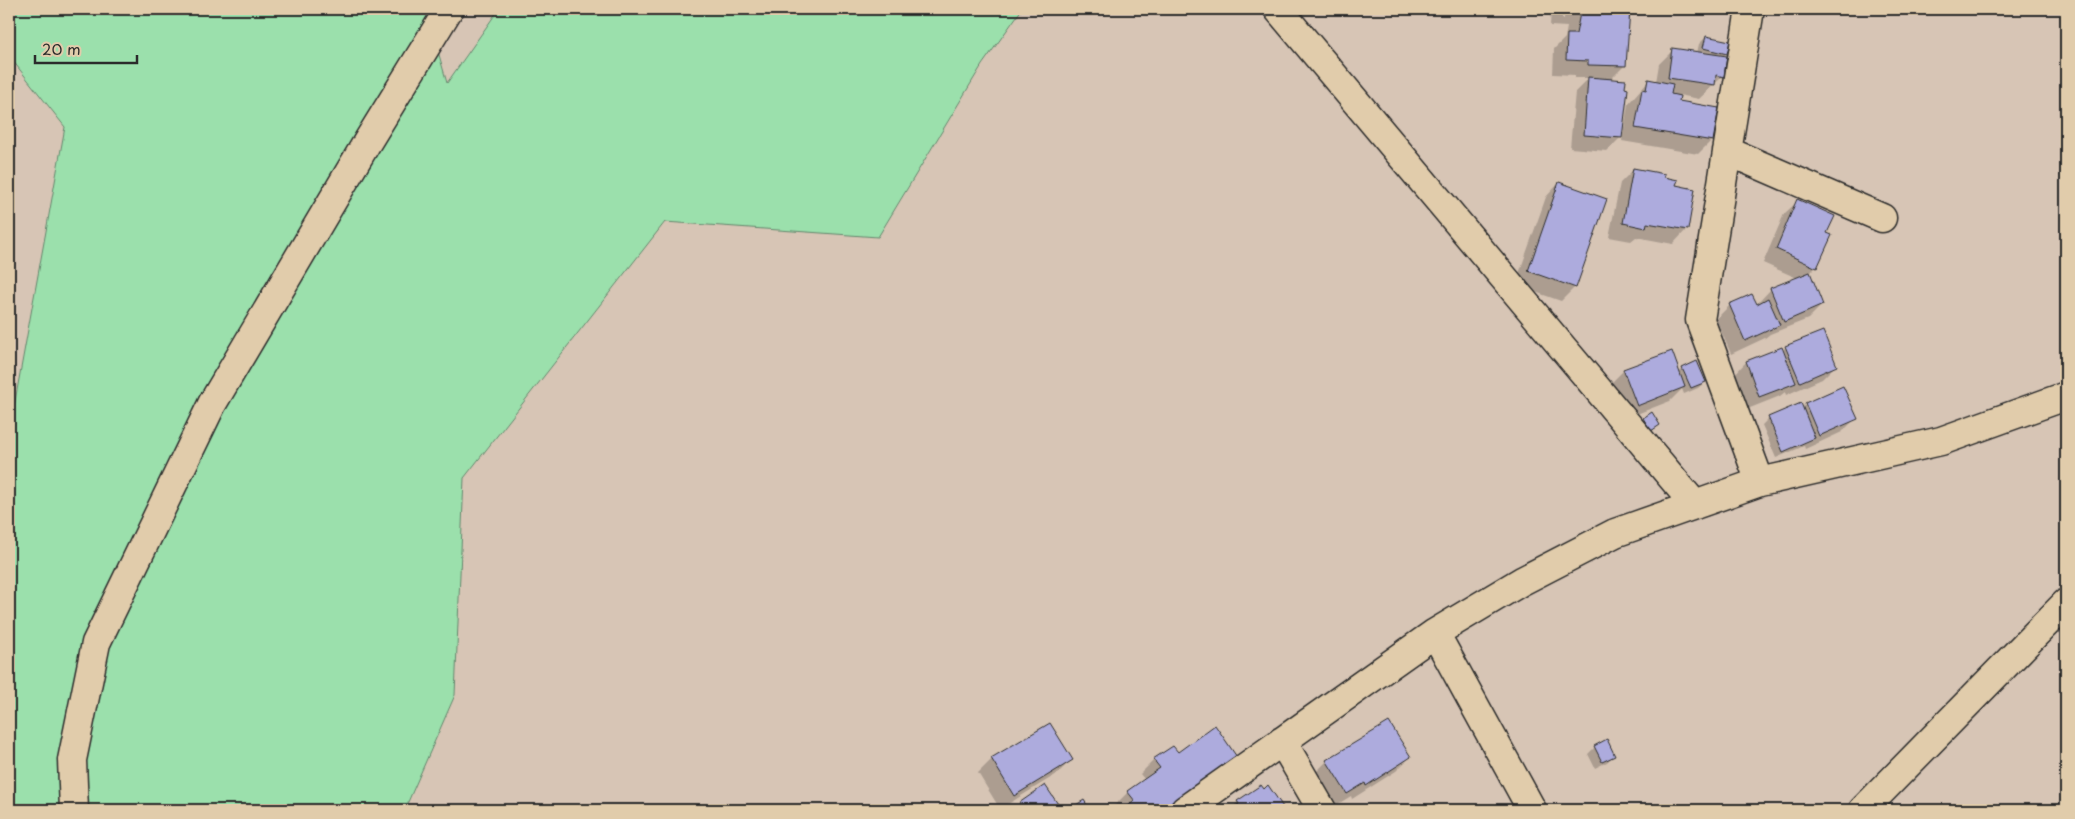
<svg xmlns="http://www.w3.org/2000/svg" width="2075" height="819" font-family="'Playpen Sans',sans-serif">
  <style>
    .green { fill: #9be0ac; stroke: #63866c }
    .shadow { fill: #0003 }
    .building { fill: #adabdd; stroke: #2b2b2b }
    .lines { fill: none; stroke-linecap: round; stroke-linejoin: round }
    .minor-casing { stroke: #2b2b2b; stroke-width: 31 }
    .minor { stroke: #e1ccab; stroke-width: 28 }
  </style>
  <rect width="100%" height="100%" fill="#d7c5b5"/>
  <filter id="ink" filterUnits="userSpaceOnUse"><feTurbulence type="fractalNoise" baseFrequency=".02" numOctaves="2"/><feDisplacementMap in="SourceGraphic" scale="10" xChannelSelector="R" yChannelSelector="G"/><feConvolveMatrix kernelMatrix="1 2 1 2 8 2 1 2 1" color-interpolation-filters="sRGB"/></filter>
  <g filter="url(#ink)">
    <!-- green -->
    <path class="green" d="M9,9H426L447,83L499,9H1022L982,65L878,237L665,222L464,478L455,695L408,802L411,810H9V434L65,127L9,56Z"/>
    <!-- shadow -->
    <path class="shadow" d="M1551,9H1563L1562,18L1564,19L1565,9H1629L1625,65L1610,80L1621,137L1607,151L1570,148L1575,92L1589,78H1575V75L1553,74L1554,49L1565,38L1567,27L1550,26Z
      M1706,37L1726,53L1723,57V76L1699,99L1679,95L1678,102L1712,140L1698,154L1622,141L1628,104L1648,81L1656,82L1659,64L1673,50L1697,53L1699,44Z
      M1634,169L1663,178L1675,186L1686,230L1673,244L1636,237L1631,241L1609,237L1620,183Z
      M1559,183L1575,287L1561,301L1515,285L1546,197Z
      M1798,201L1816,267L1809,274L1822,305L1808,319L1770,334L1765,338L1731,354L1716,319L1730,305H1756L1771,289L1797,278L1763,263L1784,214Z
      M1786,347L1836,365L1822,379L1786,395L1785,392L1780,396L1745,410L1733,376L1746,362L1782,351Z
      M1683,369L1705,382L1698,388L1684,394L1682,389L1670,401L1624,419L1610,384L1624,370L1679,373Z
      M1806,404L1856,418L1842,432L1805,449L1804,446L1776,458L1762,425L1769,418L1801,409Z
      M1652,414L1659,425L1644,437L1637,426Z
      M1595,747L1614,755L1607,762L1595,768L1588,754Z
      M1177,754L1223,773L1170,810H1118L1114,806L1128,792L1145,780L1140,774L1154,760Z
      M1410,757L1396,771L1352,799L1351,796L1333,807L1313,775L1327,761Z
      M992,759L1071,760L1057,774L1000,809L978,773Z
      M1045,787L1060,810H1014L1020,804Z
      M1268,787L1284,810H1229L1238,802Z"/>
    <!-- building -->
    <path class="building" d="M1564,9H1630L1626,66L1588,65V61L1566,60L1567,34H1576L1580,13L1564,12Z
      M1706,36L1730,41L1727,54L1703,48Z
      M1672,48L1727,56L1724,77L1716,75L1715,85L1668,78Z
      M1588,77L1626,80L1625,88L1628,89L1622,138L1584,135Z
      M1648,79L1673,84L1671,94L1680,96L1679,101L1719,108L1713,141L1635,128L1642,89L1646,90Z
      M1633,168L1665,174L1664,177L1678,180L1676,185L1695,189L1688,230L1647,223L1646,228L1623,223Z
      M1559,182L1607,199L1576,288L1528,271Z
      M1797,199L1835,216L1827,233L1832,235L1817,268L1776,249Z
      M1810,272L1823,305L1784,322L1770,288Z
      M1752,294L1757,304L1768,298L1780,325L1745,341L1729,304Z
      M1823,331L1837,366L1800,382L1785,346Z
      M1782,347L1796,383L1759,397L1746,361Z
      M1672,351L1685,387L1637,406L1623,369Z
      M1697,361L1706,382L1691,388L1682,368Z
      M1843,386L1858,419L1819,436L1805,403Z
      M1801,403L1815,438L1783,452L1768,417Z
      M1652,412L1660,425L1651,431L1643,418Z
      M1389,722L1411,757L1366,786L1365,783L1347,794L1326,760Z
      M1050,723L1073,760L1014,796L991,758Z
      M1215,725L1239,760L1166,810H1126L1125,808L1135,801L1127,791L1160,768L1153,759L1173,746L1178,752Z
      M1607,739L1615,756L1602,762L1594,746Z
      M1045,785L1062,810H1023L1019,803Z
      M1261,785L1264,789L1268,785L1285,810H1229L1239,804L1237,801Z
      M1084,800L1090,810H1068Z"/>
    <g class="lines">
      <!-- minor casing -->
      <g class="minor-casing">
        <path id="minor" d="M1278,9L1695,505
          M1750,9L1700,320L1760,482
          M1727,151L1882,218
          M1435,633L1532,810
          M1282,741L1322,810
          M74,810L72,760L96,643L212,404L366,144L449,9
          M1185,810L1435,633L1522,581L1615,533L1760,482L1941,441L2066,396
          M1863,810L2066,603"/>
      </g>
      <!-- minor -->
      <use href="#minor" class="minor"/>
    </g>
  </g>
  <!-- margin -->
  <rect width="2075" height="819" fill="none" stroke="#e1ccab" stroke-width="30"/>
  <rect x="15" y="15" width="2045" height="789" fill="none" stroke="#2b2b2b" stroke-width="2" filter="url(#ink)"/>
  <!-- scale -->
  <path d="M35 55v8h102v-8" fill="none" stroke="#2b2b2b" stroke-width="2.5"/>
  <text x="42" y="55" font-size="15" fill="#2b2b2b" stroke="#e1ccab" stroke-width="4" paint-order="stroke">20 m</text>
</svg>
